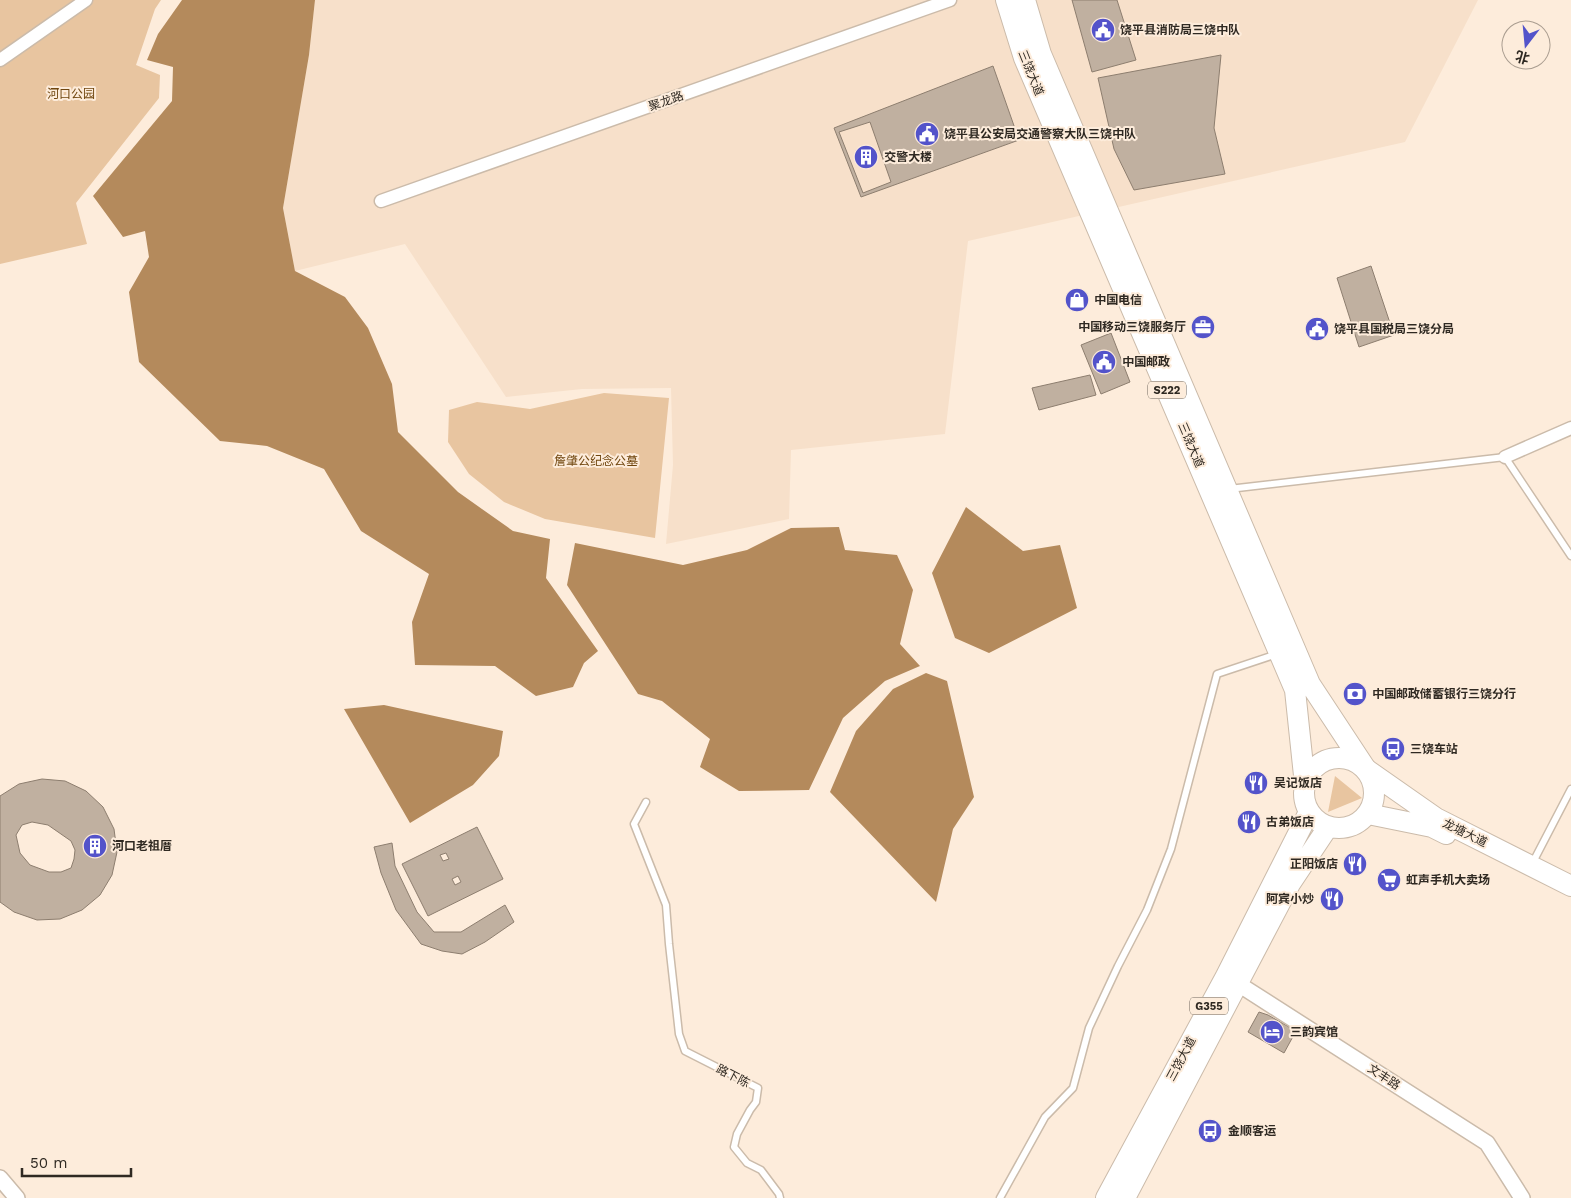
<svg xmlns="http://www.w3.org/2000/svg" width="1571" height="1198" font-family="'Work Sans','Noto Sans SC',sans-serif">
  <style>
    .built { fill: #f7e0ca }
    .green { fill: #e8c5a0 }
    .water { fill: #b48a5c }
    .building { fill: #c0b0a0; stroke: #8d7e6f; fill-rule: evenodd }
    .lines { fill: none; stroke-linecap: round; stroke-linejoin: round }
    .service-casing { stroke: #cbbbaa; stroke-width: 9 }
    .minor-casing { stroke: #cbbbaa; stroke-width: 15 }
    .tertiary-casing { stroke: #cbbbaa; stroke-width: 18 }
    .primary-casing { stroke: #cbbbaa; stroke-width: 22 }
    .trunk-casing { stroke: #cbbbaa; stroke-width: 22 }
    .service { stroke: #fff; stroke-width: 6 }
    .minor { stroke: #fff; stroke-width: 12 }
    .tertiary { stroke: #fff; stroke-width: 15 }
    .primary { stroke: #fff; stroke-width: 20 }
    .trunk { stroke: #fff; stroke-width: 20 }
    .labels { text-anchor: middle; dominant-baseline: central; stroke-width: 4; stroke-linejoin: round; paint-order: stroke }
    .shield { fill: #fdecdb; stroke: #6d645a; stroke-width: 1 }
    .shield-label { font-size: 11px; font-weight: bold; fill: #2f2922 }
    .poi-label { font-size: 12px; font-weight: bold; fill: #2f2922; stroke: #fdecdb; text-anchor: start }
    .street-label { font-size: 12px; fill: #2f2922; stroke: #fdecdb }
    .park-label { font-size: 12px; fill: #70460e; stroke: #fdecdb }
  </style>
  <rect width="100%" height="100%" fill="#fdecdb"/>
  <!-- built -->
  <path class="built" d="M315,0H1478L1405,142L968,241L945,434L791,450L789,519L666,544L673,465L671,388L582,389L506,397L405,244L295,271L283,208L309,55Z"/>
  <!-- green -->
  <path class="green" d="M0,0H161L155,9L136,65L160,75L159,98L76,203L87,244L0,264Z
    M604,393L669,398L655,538L545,519L504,502L469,474L448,442L449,410L477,402L530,409Z
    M1335,776L1362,798L1328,812Z"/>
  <!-- water -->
  <path class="water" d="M182,0H315L309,55L283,208L295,271L345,297L368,328L392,384L398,432L458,492L513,531L550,539L546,578L598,651L584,663L573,687L536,696L495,666L415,665L412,622L429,574L361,531L324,469L267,446L220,441L139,362L129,292L149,257L145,231L123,237L93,196L172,101L173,67L147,60L158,34Z
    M966,507L1023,551L1060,545L1077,608L989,653L955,638L932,573Z
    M839,527L845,550L897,555L913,590L900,644L920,666L885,681L843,718L809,790L739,791L700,767L710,739L662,701L638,694L567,585L575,543L683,565L747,550L791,528Z
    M926,673L947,681L974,797L953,829L936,902L830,792L856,731L893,689Z
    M384,705L503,731L499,756L473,785L410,823L344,709Z"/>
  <!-- building -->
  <path class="building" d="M1072,0H1117L1136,60L1092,72Z
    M1221,55L1214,128L1225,174L1134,190L1114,149L1098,78Z
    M993,66L1019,140L861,197L834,128Z
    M870,122L891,182L863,193L839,132Z
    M1371,266L1394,335L1359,347L1337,278Z
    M1111,333L1130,382L1101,394L1081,345Z
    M1090,375L1096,395L1039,410L1032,388Z
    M42,779L65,781L86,791L103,807L114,829L117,852L112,875L100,895L82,910L60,919L37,920L14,912L0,902V796L19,784ZM32,822L48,825L71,841L75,850L74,859L71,868L61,872H49L30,865L20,853L16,835L22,825Z
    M477,827L503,879L428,916L402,864ZM446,853L449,859L443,861L440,855ZM458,876L461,882L455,885L452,879Z
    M392,843L395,866L417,912L434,932H461L505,905L514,922L485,942L462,954L442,951L421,944L396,910L381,873L374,847Z
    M1259,1012L1268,1015L1296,1031L1284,1053L1248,1032Z"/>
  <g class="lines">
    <!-- service casing -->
    <g class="service-casing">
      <path id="service" d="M1229,489L1505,457L1571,556
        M646,802L634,824L666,905L669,944L679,1034L685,1051L758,1088L756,1102L750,1110L737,1134L734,1147L747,1163L761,1170L779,1194L780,1198
        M1532,864L1571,789
        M1000,1198L1045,1117L1073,1088L1089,1028L1118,966L1147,910L1171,849L1217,674L1277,654"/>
    </g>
    <!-- minor casing -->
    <g class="minor-casing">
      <path id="minor" d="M0,60L86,0
        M381,201L950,0
        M1505,457L1571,428"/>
    </g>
    <!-- tertiary casing -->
    <g class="tertiary-casing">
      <path id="tertiary" d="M1229,978L1487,1143L1522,1198
        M0,1178L17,1198"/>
    </g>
    <!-- primary casing -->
    <g class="primary-casing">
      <path id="primary" d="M1006,0L1024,58L1295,690L1305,785
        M1025,0L1041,54L1310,684L1366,769"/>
    </g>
    <!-- trunk casing -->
    <g class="trunk-casing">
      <path id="trunk" d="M1304 793a35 35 0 1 1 70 0a35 35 0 1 1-70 0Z
        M1366,769L1436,818L1571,886
        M1368,814L1432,827L1446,834
        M1106,1198L1226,976L1309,812
        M1125,1198L1290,884L1328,827"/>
    </g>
    <!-- service -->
    <use href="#service" class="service"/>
    <!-- minor -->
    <use href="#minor" class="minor"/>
    <!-- tertiary -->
    <use href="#tertiary" class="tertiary"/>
    <!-- primary -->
    <use href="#primary" class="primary"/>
    <!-- trunk -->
    <use href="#trunk" class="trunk"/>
  </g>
  <!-- icons -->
  <defs>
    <g id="civic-disc" transform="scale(1.25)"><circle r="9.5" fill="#5353ca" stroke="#fdecdb"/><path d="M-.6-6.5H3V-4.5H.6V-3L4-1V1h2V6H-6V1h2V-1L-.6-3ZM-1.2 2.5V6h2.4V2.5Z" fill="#fff"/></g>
    <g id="building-disc" transform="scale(1.25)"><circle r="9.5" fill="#5353ca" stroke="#fdecdb"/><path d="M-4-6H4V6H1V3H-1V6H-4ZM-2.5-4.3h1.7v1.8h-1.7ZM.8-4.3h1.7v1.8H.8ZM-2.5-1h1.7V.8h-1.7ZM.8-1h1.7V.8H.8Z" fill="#fff"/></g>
    <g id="shop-disc" transform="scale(1.25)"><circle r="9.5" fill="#5353ca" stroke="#fdecdb"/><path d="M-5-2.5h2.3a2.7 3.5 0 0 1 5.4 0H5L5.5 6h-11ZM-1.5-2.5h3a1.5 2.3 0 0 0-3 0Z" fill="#fff"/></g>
    <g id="office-disc" transform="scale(1.25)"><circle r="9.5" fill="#5353ca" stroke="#fdecdb"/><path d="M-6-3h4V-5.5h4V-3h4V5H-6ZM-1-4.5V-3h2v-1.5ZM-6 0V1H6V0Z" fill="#fff"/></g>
    <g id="bank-disc" transform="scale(1.25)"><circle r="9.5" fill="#5353ca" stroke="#fdecdb"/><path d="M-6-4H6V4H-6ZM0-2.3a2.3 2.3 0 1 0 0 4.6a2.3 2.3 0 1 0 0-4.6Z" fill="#fff"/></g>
    <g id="bus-disc" transform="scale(1.25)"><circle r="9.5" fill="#5353ca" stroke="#fdecdb"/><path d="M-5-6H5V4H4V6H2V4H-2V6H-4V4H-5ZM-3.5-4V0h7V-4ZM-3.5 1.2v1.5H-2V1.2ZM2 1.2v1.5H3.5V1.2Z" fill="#fff"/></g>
    <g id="restaurant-disc" transform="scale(1.25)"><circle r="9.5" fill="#5353ca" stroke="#fdecdb"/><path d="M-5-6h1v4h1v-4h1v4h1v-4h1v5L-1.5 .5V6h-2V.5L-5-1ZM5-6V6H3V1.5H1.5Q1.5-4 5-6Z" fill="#fff"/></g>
    <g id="supermarket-disc" transform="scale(1.25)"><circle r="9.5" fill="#5353ca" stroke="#fdecdb"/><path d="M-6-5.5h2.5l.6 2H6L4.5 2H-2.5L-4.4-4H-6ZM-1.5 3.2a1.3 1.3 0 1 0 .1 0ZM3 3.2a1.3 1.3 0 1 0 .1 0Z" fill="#fff"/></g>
    <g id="hotel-disc" transform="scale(1.25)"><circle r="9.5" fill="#5353ca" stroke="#fdecdb"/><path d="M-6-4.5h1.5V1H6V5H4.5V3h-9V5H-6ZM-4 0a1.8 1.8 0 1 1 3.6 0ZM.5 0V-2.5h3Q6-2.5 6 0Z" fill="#fff"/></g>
  </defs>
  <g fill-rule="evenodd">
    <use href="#civic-disc" x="1103" y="30"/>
    <use href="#civic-disc" x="927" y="134"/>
    <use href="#building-disc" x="866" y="157"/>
    <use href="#shop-disc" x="1077" y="300"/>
    <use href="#office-disc" x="1203" y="327"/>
    <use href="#civic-disc" x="1317" y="329"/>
    <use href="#civic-disc" x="1104" y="362"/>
    <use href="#bank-disc" x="1355" y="694"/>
    <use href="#bus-disc" x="1393" y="749"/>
    <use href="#restaurant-disc" x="1256" y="783"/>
    <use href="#restaurant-disc" x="1249" y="822"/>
    <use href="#building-disc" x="95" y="846"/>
    <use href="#restaurant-disc" x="1355" y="864"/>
    <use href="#supermarket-disc" x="1389" y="880"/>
    <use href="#restaurant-disc" x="1332" y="899"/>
    <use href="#hotel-disc" x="1272" y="1032"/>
    <use href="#bus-disc" x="1210" y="1131"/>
  </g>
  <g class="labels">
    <!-- shield labels -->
    <g class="shield">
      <rect x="1148" y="381.5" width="38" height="17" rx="4"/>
      <rect x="1190" y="997.5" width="38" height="17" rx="4"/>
    </g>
    <g class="shield-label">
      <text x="1167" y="390">S222</text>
      <text x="1209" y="1006">G355</text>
    </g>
    <!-- poi labels -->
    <g class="poi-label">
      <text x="1120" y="30">饶平县消防局三饶中队</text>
      <text x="944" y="134">饶平县公安局交通警察大队三饶中队</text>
      <text x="884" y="157">交警大楼</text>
      <text x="1094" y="300">中国电信</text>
      <text x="1186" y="327" text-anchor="end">中国移动三饶服务厅</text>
      <text x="1334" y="329">饶平县国税局三饶分局</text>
      <text x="1122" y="362">中国邮政</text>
      <text x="1372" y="694">中国邮政储蓄银行三饶分行</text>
      <text x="1410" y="749">三饶车站</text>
      <text x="1274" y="783">吴记饭店</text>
      <text x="1266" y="822">古弟饭店</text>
      <text x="112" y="846">河口老祖厝</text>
      <text x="1338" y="864" text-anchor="end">正阳饭店</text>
      <text x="1406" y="880">虹声手机大卖场</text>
      <text x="1314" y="899" text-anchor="end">阿宾小炒</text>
      <text x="1290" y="1032">三韵宾馆</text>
      <text x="1228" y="1131">金顺客运</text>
    </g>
    <!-- street labels -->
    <g class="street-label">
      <text transform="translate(1031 73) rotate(68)">三饶大道</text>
      <text transform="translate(666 101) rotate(-19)">聚龙路</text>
      <text transform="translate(1191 445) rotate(67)">三饶大道</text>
      <text transform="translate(1465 833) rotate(26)">龙塘大道</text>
      <text transform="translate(1181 1059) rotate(-62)">三饶大道</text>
      <text transform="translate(733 1076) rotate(27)">路下陈</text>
      <text transform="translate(1384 1077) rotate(33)">文丰路</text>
    </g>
    <!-- park labels -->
    <g class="park-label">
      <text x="71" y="94">河口公园</text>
      <text x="596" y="461">詹肇公纪念公墓</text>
    </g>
  </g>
  <!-- north arrow -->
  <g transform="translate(1526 45) rotate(196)"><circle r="24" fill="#fdecdb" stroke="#ab9e91"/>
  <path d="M0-4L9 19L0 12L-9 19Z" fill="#5353ca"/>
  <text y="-8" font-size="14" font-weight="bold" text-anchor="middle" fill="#2f2922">北</text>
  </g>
  <!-- scale -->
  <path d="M22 1168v8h109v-8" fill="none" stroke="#2f2922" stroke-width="2.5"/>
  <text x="30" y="1168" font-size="15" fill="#2f2922" stroke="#fdecdb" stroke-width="4" paint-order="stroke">50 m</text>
</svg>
